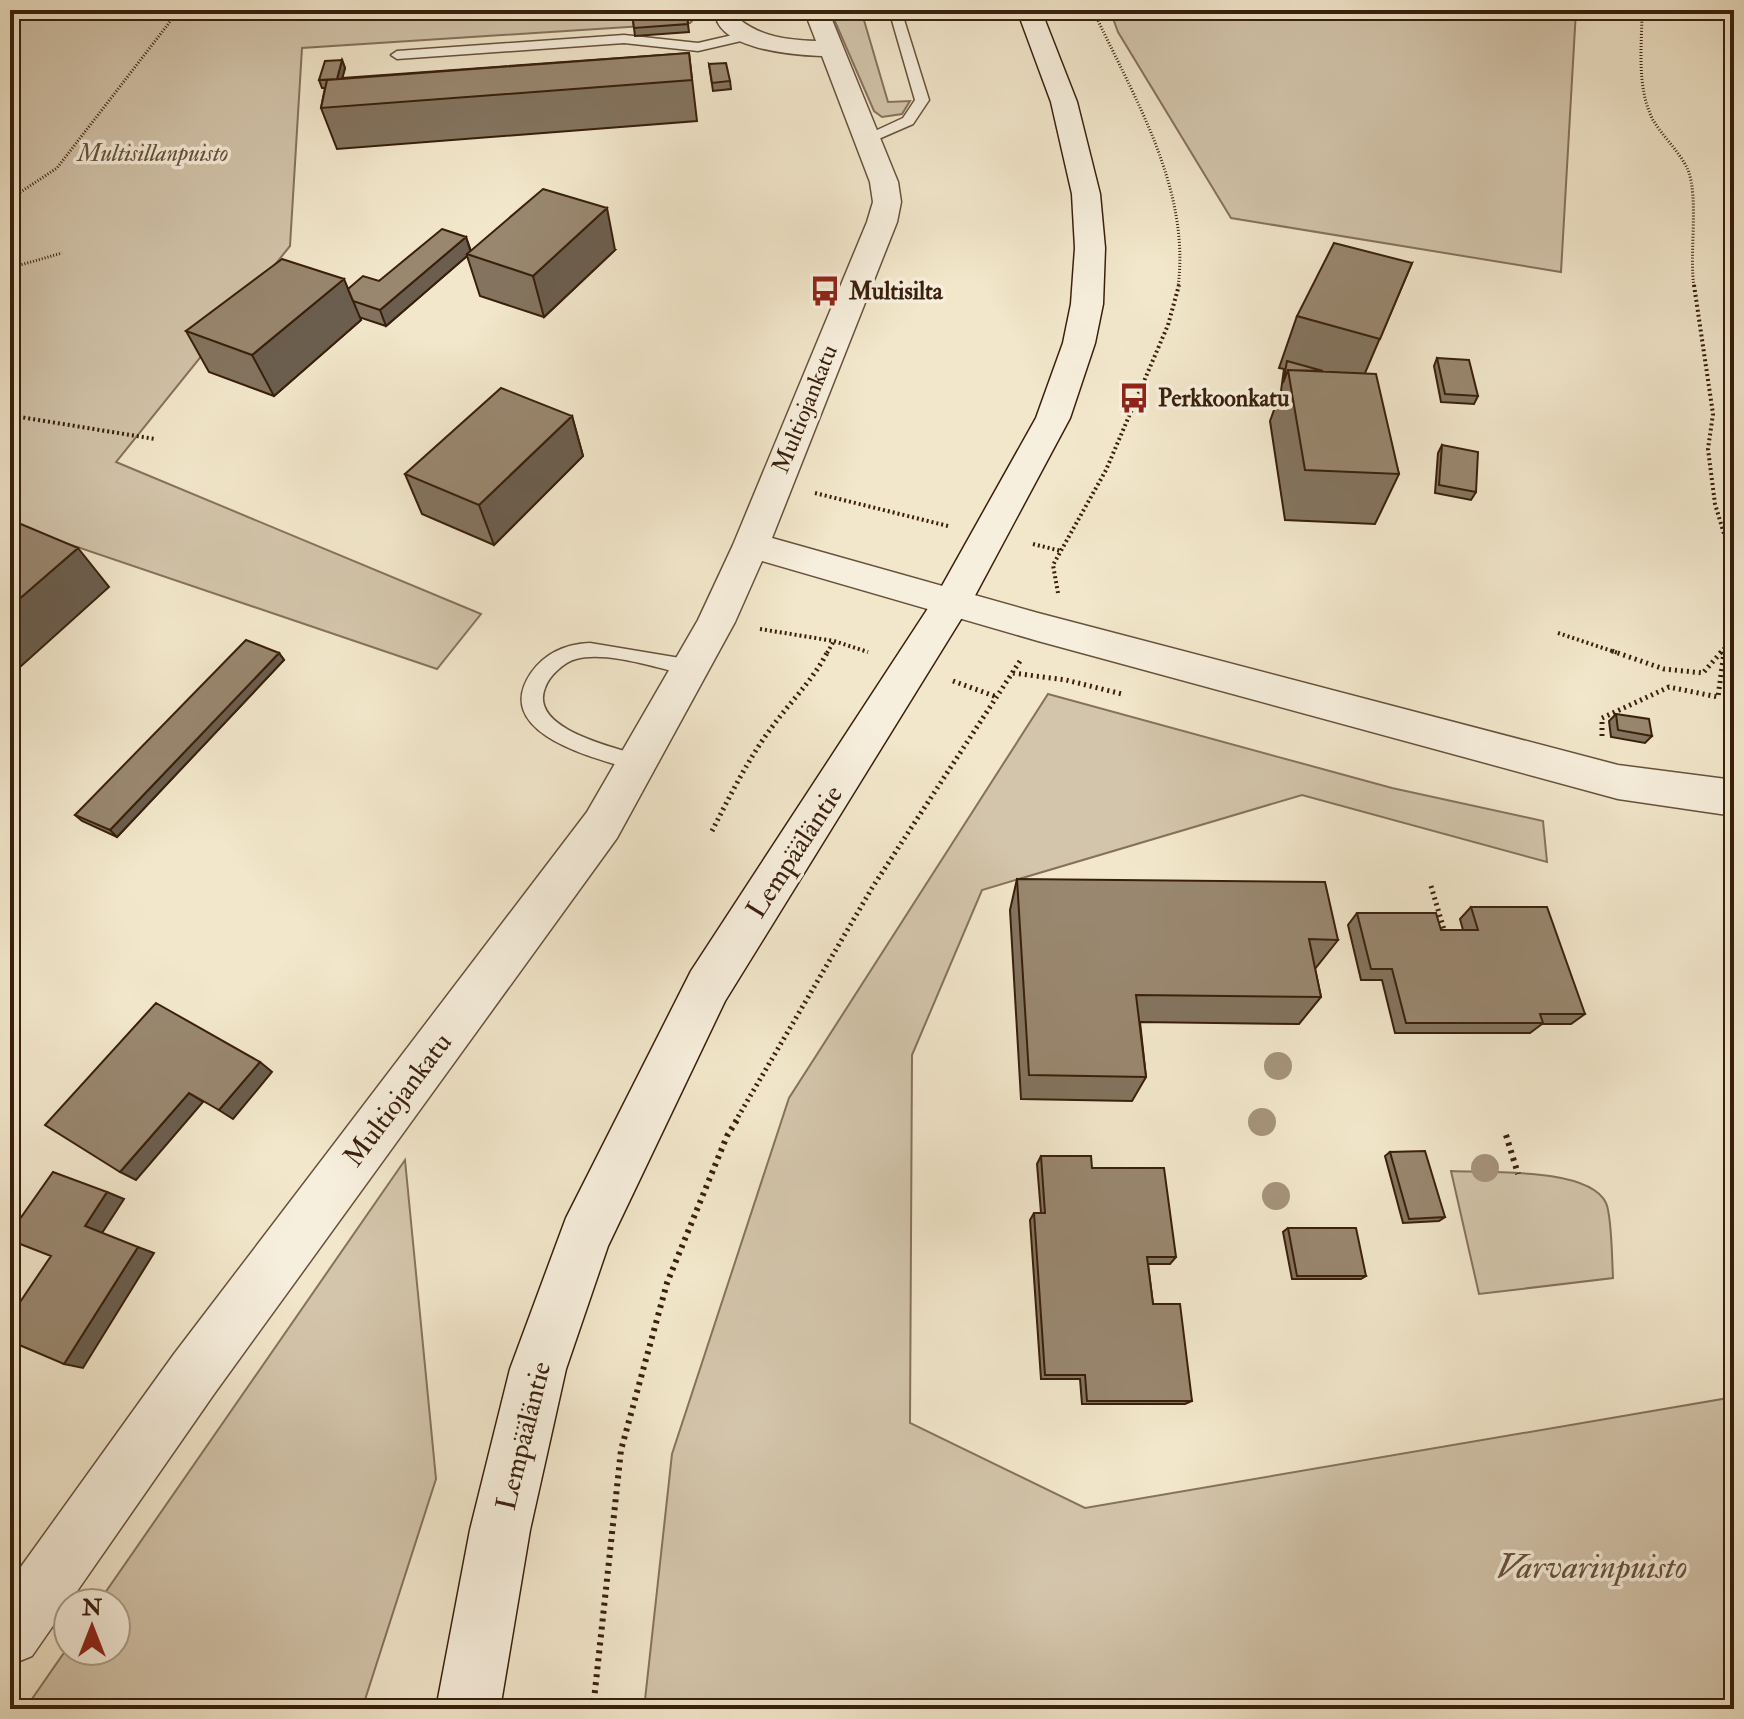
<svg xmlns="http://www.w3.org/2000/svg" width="1744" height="1719" font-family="'IM FELL Double Pica',serif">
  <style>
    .green { fill: #d3c5ab; stroke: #86725c; stroke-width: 2 }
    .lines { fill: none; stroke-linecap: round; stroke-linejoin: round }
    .service-casing { stroke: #67513c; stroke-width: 3 }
    .minor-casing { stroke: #67513c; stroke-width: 3 }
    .secondary-casing { stroke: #391f0c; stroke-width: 3 }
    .path-far3 { stroke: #391f0c; stroke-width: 3; stroke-dasharray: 1 2; stroke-linecap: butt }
    .path-far2 { stroke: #391f0c; stroke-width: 4; stroke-dasharray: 2 3; stroke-linecap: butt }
    .path-far1 { stroke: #391f0c; stroke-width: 5; stroke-dasharray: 2 4; stroke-linecap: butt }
    .path { stroke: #391f0c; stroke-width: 6; stroke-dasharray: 3 5; stroke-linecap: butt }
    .service { fill: #f7efdd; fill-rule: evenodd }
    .minor { fill: #f7efdd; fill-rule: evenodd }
    .secondary { fill: #f7efdd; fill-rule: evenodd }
    .tree { fill: #a6947c }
    .wall { fill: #84745f; stroke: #391f0c; stroke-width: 2 }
    .shaded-wall { fill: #6b5e4e; stroke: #391f0c; stroke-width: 2 }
    .building { fill: #99876f; stroke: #391f0c; stroke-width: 2 }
    .labels { text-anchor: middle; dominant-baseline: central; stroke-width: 7; stroke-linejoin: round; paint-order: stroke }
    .far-park-label { font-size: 24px; font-style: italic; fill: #67513c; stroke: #f7efdd }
    .far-poi-label { font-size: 24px; font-weight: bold; fill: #391f0c; stroke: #f7efdd; text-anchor: start }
    .far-street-label { font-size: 24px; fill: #391f0c; stroke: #f7efdd }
    .street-label { font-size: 28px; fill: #391f0c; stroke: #f7efdd }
    .near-park-label { font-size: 34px; font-style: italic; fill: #67513c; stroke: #f7efdd }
  </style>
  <rect width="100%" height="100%" fill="#f2e7cb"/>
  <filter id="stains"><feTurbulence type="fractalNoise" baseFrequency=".0025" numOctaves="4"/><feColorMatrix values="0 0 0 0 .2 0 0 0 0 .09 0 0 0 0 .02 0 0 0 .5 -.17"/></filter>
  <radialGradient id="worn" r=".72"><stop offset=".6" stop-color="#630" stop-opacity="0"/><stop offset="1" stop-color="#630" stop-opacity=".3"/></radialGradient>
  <!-- green -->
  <path class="green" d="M10,10H703L690,23L302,48L290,246L116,462L481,614L437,669L48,537L10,565Z
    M830,10H861L888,102L910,101L902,114L882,117L874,111Z
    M1110,10H1576L1561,272L1231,218L1118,32Z
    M1048,694L1392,788L1543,821L1547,862L1302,795L982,890L912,1055L910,1423L1085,1508L1734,1397V1709H644L672,1454L789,1098Z
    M405,1160L436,1479L362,1709H25L68,1647V1651H116V1603H98Z
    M1451,1171C1487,1173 1589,1167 1606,1203C1612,1216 1612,1262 1613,1278L1479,1294Z"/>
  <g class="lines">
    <!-- service casing -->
    <g class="service-casing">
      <path id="service" d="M889,10H901L929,100L913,124L867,144L860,140L862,137L903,118L915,100Z
        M750,31L754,32V38L698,51L624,43L397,59L391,55L397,51L624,35L698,43Z
        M590,643L692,660L699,663L702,668L699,673L692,676C661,669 606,650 576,659C564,662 549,676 545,688C528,730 618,748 645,757L648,763L645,769L638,771C599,759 489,735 531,673C545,653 566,644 590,643Z"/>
    </g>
    <!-- minor casing -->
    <g class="minor-casing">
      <path id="minor" d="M715,10H739V19C761,37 788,40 816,41L804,10H828L898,182L901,202L897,222L772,538L1038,613L1618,765L1734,780V816L1618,799L1038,641L762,561L735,622L617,838L214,1394L32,1656L10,1665V1582L174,1354L587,812L698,620L733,545L867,222L873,202L870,182L822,56C792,55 714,49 715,10Z"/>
    </g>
    <!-- secondary casing -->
    <g class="secondary-casing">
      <path id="secondary" d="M1017,10H1041L1077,102L1100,194L1105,248L1103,304L1095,343L1070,418L971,603L725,1001L608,1246L566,1369L530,1530L500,1709H436L470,1530L510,1369L566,1218L691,971L938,593L1036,418L1063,343L1071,304L1075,248L1072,194L1051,102Z"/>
    </g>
    <!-- path-far3 -->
    <path class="path-far3" d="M1093,10C1133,96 1191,188 1178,287
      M1642,10C1642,45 1636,87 1653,120C1663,137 1680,152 1688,170C1699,198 1689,254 1694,287
      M10,199L57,168L179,10
      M10,268L62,253"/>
    <!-- path-far2 -->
    <path class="path-far2" d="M1694,285L1713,414L1708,449L1715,504L1734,567
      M10,411L20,417L155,439
      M10,423L20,417
      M815,493L948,526
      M1033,544L1061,551
      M1058,593L1053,565L1106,470L1168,325L1179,285
      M760,629L834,641L868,652
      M1558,633L1618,653
      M827,653L834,641
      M1720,653L1734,638"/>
    <!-- path-far1 -->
    <path class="path-far1" d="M1612,651L1664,669L1703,673L1722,651
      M1013,673L1066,680L1122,694
      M953,681L997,697
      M1602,736V718L1669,687L1718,697L1724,652
      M712,831C730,796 748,759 772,727C791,701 813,680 828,651
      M1431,886L1445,933
      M735,1122L872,888L1020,661"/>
    <!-- path -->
    <path class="path" d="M1506,1135L1518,1174
      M593,1709L621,1450L667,1283L727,1136L737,1120"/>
    <!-- service -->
    <use href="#service" class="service"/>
    <!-- minor -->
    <use href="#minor" class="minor"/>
    <!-- secondary -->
    <use href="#secondary" class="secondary"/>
  </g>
  <!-- trees -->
  <g class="tree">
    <circle cx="1278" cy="1066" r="14"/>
    <circle cx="1262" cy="1122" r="14"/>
    <circle cx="1485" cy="1168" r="14"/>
    <circle cx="1276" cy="1196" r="14"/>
  </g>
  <!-- wall -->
  <path class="wall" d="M687,17L689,32L635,36L633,20Z
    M689,53L697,121L337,149L321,108L325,88H322L319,80L342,60L345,68L342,78Z
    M709,64L730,81L731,89L713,91Z
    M466,237L471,251L615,250L544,317L480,296L467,256L386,326L359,317L361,320L274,396L209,372L186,331L379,281Z
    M1412,263L1365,373L1399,474L1375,524L1285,520L1270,421L1281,391L1284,369L1279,368L1297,316Z
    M1437,358L1478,396L1474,404L1441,402L1434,366Z
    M572,416L583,456L494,545L422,514L405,474Z
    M1442,445L1476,492L1471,500L1435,493L1438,453Z
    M279,653L284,660L117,837L82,821L75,815Z
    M1616,714L1652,736L1645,743L1611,737L1609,721Z
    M1017,879L1338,940L1315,969L1321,997L1299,1024L1140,1022L1146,1077L1132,1101L1021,1099L1010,910Z
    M1471,907L1585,1014L1571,1024H1542L1530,1033H1395L1382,980H1361L1348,925L1357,913L1441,930H1463L1460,919Z
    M1390,1152L1445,1217L1439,1221L1403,1223L1385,1156Z
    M1041,1156L1092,1168L1176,1257L1170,1264H1148L1153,1304L1192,1401L1185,1404H1082L1080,1379H1041L1030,1220L1034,1213H1041L1037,1164Z
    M1288,1228L1366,1276L1361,1279H1292L1283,1232Z"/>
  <!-- shaded-wall -->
  <path class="shaded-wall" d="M342,60L345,68L340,87L337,79Z
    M607,208L615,250L544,317L533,276Z
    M466,237L471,253L467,254V256L386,326L380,310Z
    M344,279L361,320L274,396L252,355Z
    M572,416L583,456L494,545L479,505Z
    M78,548L109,587L10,676V607Z
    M279,653L284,660L117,837L110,830Z
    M260,1062L272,1072L233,1119L219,1110Z
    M189,1093L203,1102L136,1180L120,1172Z
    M107,1192L124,1199L102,1233L85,1226Z
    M138,1247L154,1253L83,1368L64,1364Z"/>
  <!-- building -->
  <path class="building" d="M687,17L688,24L634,28L633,20Z
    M689,53L692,80L321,108L327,80Z
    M342,60L337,79L319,80L325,61Z
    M726,63L730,81L712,83L709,64Z
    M543,189L607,208L533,276L467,254Z
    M442,229L466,237L380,310L353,301L348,289L363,276L379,281Z
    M1334,243L1412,263L1380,339L1297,316Z
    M282,259L344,279L252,355L186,331Z
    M1437,358L1469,360L1478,396L1445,394Z
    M1287,361L1323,371L1288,370L1283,383Z
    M1288,370L1376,374L1399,474L1305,470Z
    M501,388L572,416L479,505L405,474Z
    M1442,445L1478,452L1476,492L1439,485Z
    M16,522L78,548L10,607V527Z
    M246,640L279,653L110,830L75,815Z
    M1616,714L1649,719L1652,736L1618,730Z
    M1017,879L1325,882L1338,940L1309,939L1321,997L1136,995L1146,1077L1029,1075Z
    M1471,907H1547L1585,1014H1540L1543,1023H1406L1392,969H1371L1357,913H1436L1441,930H1478Z
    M156,1003L260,1062L219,1110L189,1093L120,1172L45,1125Z
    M1425,1151L1445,1217L1409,1219L1390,1152Z
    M1041,1156H1091L1092,1168H1164L1176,1257H1147L1153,1304H1180L1192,1401H1087L1085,1375H1045L1034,1213H1045Z
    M53,1172L107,1192L85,1226L138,1247L64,1364L10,1341V1317L51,1256L10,1240V1233Z
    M1288,1228H1356L1366,1276H1297Z"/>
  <!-- icons -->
  <defs>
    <g id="bus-bare" transform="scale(2.4)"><path d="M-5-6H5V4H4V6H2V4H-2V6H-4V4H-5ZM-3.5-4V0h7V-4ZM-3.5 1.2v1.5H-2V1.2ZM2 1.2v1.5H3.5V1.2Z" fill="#8f2418" stroke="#f7efdd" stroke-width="2.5" paint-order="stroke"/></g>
  </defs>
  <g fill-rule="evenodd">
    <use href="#bus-bare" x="825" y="291"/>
    <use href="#bus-bare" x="1134" y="398"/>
  </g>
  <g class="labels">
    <!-- far-park labels -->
    <g class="far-park-label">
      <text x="153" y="153">Multisillanpuisto</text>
    </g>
    <!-- far-poi labels -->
    <g class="far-poi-label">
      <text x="849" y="291">Multisilta</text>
      <text x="1158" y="398">Perkkoonkatu</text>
    </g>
    <!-- far-street labels -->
    <g class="far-street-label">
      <text transform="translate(805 409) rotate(-68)">Multiojankatu</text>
    </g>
    <!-- street labels -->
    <g class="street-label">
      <text transform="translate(795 852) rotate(-57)">Lempääläntie</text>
      <text transform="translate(398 1100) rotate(-53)">Multiojankatu</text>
      <text transform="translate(524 1436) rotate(-76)">Lempääläntie</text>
    </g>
    <!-- near-park labels -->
    <g class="near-park-label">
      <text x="1592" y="1567">Varvarinpuisto</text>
    </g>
  </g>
  <!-- margin -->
  <rect width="1744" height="1719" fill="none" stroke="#f2e7cb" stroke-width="40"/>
  <rect x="12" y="12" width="1720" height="1695" fill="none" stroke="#391f0c" stroke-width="4"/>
  <rect x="20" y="20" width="1704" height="1679" fill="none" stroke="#391f0c" stroke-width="2"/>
  <!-- north arrow -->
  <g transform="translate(92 1627)"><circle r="38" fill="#f7efdd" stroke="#ab9c89" stroke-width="2"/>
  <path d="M0-6L14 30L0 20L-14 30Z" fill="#8f2418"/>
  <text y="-12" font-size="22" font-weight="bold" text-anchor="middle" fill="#391f0c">N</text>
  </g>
  <rect width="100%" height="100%" filter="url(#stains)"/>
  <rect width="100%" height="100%" fill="url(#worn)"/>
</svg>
